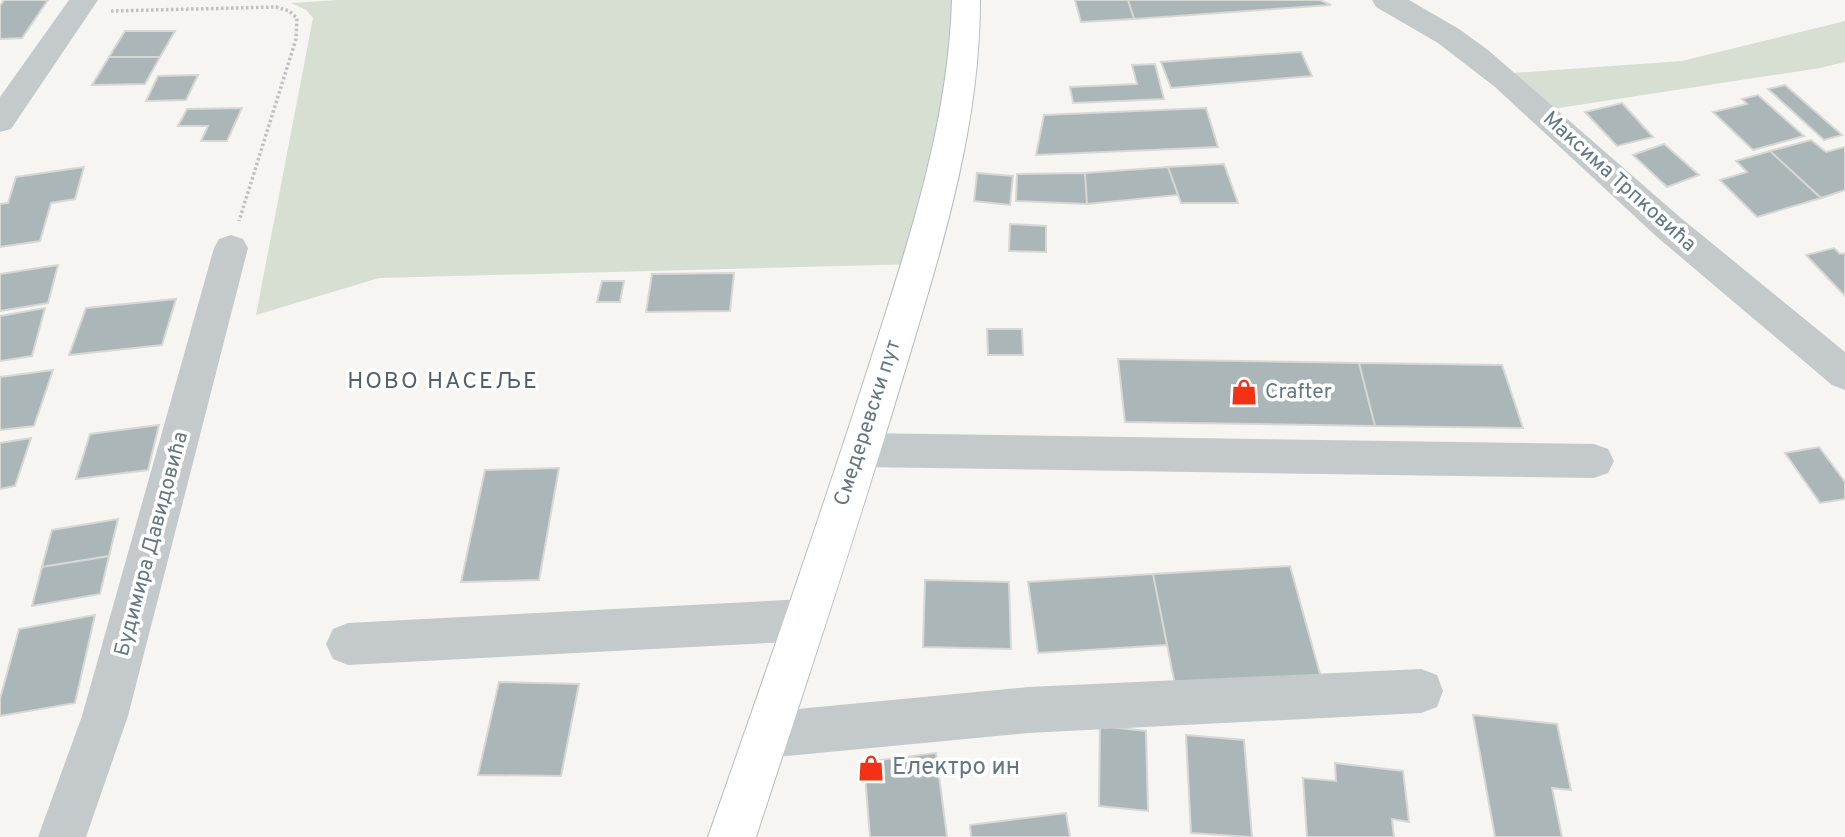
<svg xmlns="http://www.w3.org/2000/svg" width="1845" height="837" font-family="Overpass,sans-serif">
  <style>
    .green { fill: #d7ded2 }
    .building { fill: #abb6b9; stroke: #d7d7d4; stroke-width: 2 }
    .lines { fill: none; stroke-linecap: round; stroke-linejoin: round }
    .major-casing { stroke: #b7bcbf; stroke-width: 2 }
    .path { stroke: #bec0c2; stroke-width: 3.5; stroke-dasharray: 2.5 2.5; stroke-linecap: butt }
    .minor { fill: #c4c9cb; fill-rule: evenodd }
    .major { fill: #fff; fill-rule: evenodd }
    .labels { text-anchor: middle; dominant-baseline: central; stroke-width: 7; stroke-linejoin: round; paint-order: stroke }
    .street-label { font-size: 21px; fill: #627985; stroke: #fff }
    .poi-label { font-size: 21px; fill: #627985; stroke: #fff; text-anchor: start }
    .neighbourhood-label { font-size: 23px; letter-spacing: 2px; fill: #50616a; stroke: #fff }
    .near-poi-label { font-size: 24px; fill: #627985; stroke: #fff; text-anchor: start }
  </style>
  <rect width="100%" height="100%" fill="#f6f5f1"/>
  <!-- green -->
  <path class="green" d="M339,0H962L918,264L379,278L256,315L313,18L306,10L291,3Z
    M1845,21V62L1820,68L1539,111L1498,74L1682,61Z"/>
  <!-- building -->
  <path class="building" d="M4,0H48L22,38L0,39V6Z
    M1075,0H1128L1134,19L1081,22Z
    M1128,0H1320L1331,5L1134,19Z
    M125,31H175L160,57H109Z
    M1301,52L1312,76L1171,88L1161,62Z
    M109,57H160L145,84L92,85Z
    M1155,64L1164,99L1073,103L1070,87L1137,84L1132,65Z
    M198,75L186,100L146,101L158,76Z
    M1785,85L1842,135L1824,140L1768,89Z
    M1758,95L1804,136L1753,150L1713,112L1747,104L1742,99Z
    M1622,103L1653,137L1617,146L1585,112Z
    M242,108L227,141H201L208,126H178L187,109Z
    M1206,108L1218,147L1036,155L1044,115Z
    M1811,140L1826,152L1845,147V190L1821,198L1770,151Z
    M1664,144L1699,175L1667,187L1633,155Z
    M1770,151L1821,198L1757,217L1720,180L1747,172L1736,161Z
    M1224,164L1238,203H1181L1168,167Z
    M84,167L75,199L51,203L40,241L0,247V204L8,203L16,177Z
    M1168,167L1178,195L1087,204L1085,173Z
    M977,173L1013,176L1010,205L974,201Z
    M1085,173L1087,204L1016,201L1017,174Z
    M1010,224L1046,226V252L1009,251Z
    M1834,248L1840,254L1845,253V296L1806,255Z
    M58,265L48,303L0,311V274Z
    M734,273L730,311L646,312L652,274Z
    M602,281H624L620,302H597Z
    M176,299L162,345L69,355L86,308Z
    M45,308L32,356L0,361V316Z
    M987,329H1022L1023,355H988Z
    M1118,359L1359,363L1375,426L1125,422Z
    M1359,363L1502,365L1523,428L1375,426Z
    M53,370L34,426L0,430V377Z
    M159,425L148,470L76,479L90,434Z
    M31,438L15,486L0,489V443Z
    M1819,447L1845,482V499L1820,503L1785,453Z
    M559,468L539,580L461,582L485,470Z
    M118,519L109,556L42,567L52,530Z
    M109,556L100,594L32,606L42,567Z
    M1290,566L1322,681L1176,690L1153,574Z
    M1153,574L1167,645L1038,653L1028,582Z
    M925,580L1009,582L1011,649L923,647Z
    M95,615L75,703L0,716V699L19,629Z
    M499,682L579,684L561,776L478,775Z
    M1473,715L1557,724L1571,790L1552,788L1562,837H1495Z
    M1100,726L1146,731L1148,811L1099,806Z
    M1186,735L1244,740L1252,837L1191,833Z
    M936,753L947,837H870L864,762Z
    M1335,763L1403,771L1409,822L1392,819L1394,837H1307L1303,778L1336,781Z
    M1066,813L1070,837H971L970,825Z"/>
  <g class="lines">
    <!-- major casing -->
    <g class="major-casing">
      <path id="major" d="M952,0H980C980,127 942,247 906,367C859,525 807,681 756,837H708C763,680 818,524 869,365C907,246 948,127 952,0Z"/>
    </g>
    <!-- path -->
    <path class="path" d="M111,11L276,7L289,11L297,18L296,39L239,221"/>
    <!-- minor -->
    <path class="minor" d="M69,0H98L11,129L0,132V97Z
      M1372,0H1409L1459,29L1488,50L1681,218L1845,352V390L1832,385L1657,237L1495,87L1438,43L1376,7Z
      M231,235L243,239L248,248L128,716L86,837H38L82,716L214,248L219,239Z
      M860,433L1594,444L1608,449L1614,461L1608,473L1594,478L860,467L846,462L840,450L846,438Z
      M805,599L820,605L827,620L820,635L805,641L348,665L333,659L326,644L333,629L348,623Z
      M1421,669L1437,675L1443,691L1437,707L1421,713L1028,733L766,758L750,751L743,735L750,719L766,712L1028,687Z"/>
    <!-- major -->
    <use href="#major" class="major"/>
  </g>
  <!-- icons -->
  <defs>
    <g id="shop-bare" transform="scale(2.1)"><path d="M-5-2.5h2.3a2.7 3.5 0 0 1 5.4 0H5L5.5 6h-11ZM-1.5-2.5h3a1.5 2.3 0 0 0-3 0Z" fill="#f33114" stroke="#fff" stroke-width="2.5" paint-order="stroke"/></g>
  </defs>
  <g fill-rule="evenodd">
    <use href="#shop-bare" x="1244" y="392"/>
    <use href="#shop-bare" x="871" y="768"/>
  </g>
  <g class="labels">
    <!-- street labels -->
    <g class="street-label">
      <text transform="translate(1619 182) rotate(42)">Максима Трпковића</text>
      <text transform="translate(868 423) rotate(-72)">Смедеревски пут</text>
      <text transform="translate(152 544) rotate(-75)">Будимира Давидовића</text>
    </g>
    <!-- poi labels -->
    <g class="poi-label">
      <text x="1265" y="392">Crafter</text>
    </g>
    <!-- neighbourhood labels -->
    <g class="neighbourhood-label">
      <text x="443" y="382">НОВО НАСЕЉЕ</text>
    </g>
    <!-- near-poi labels -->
    <g class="near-poi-label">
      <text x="892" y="768">Електро ин</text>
    </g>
  </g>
</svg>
